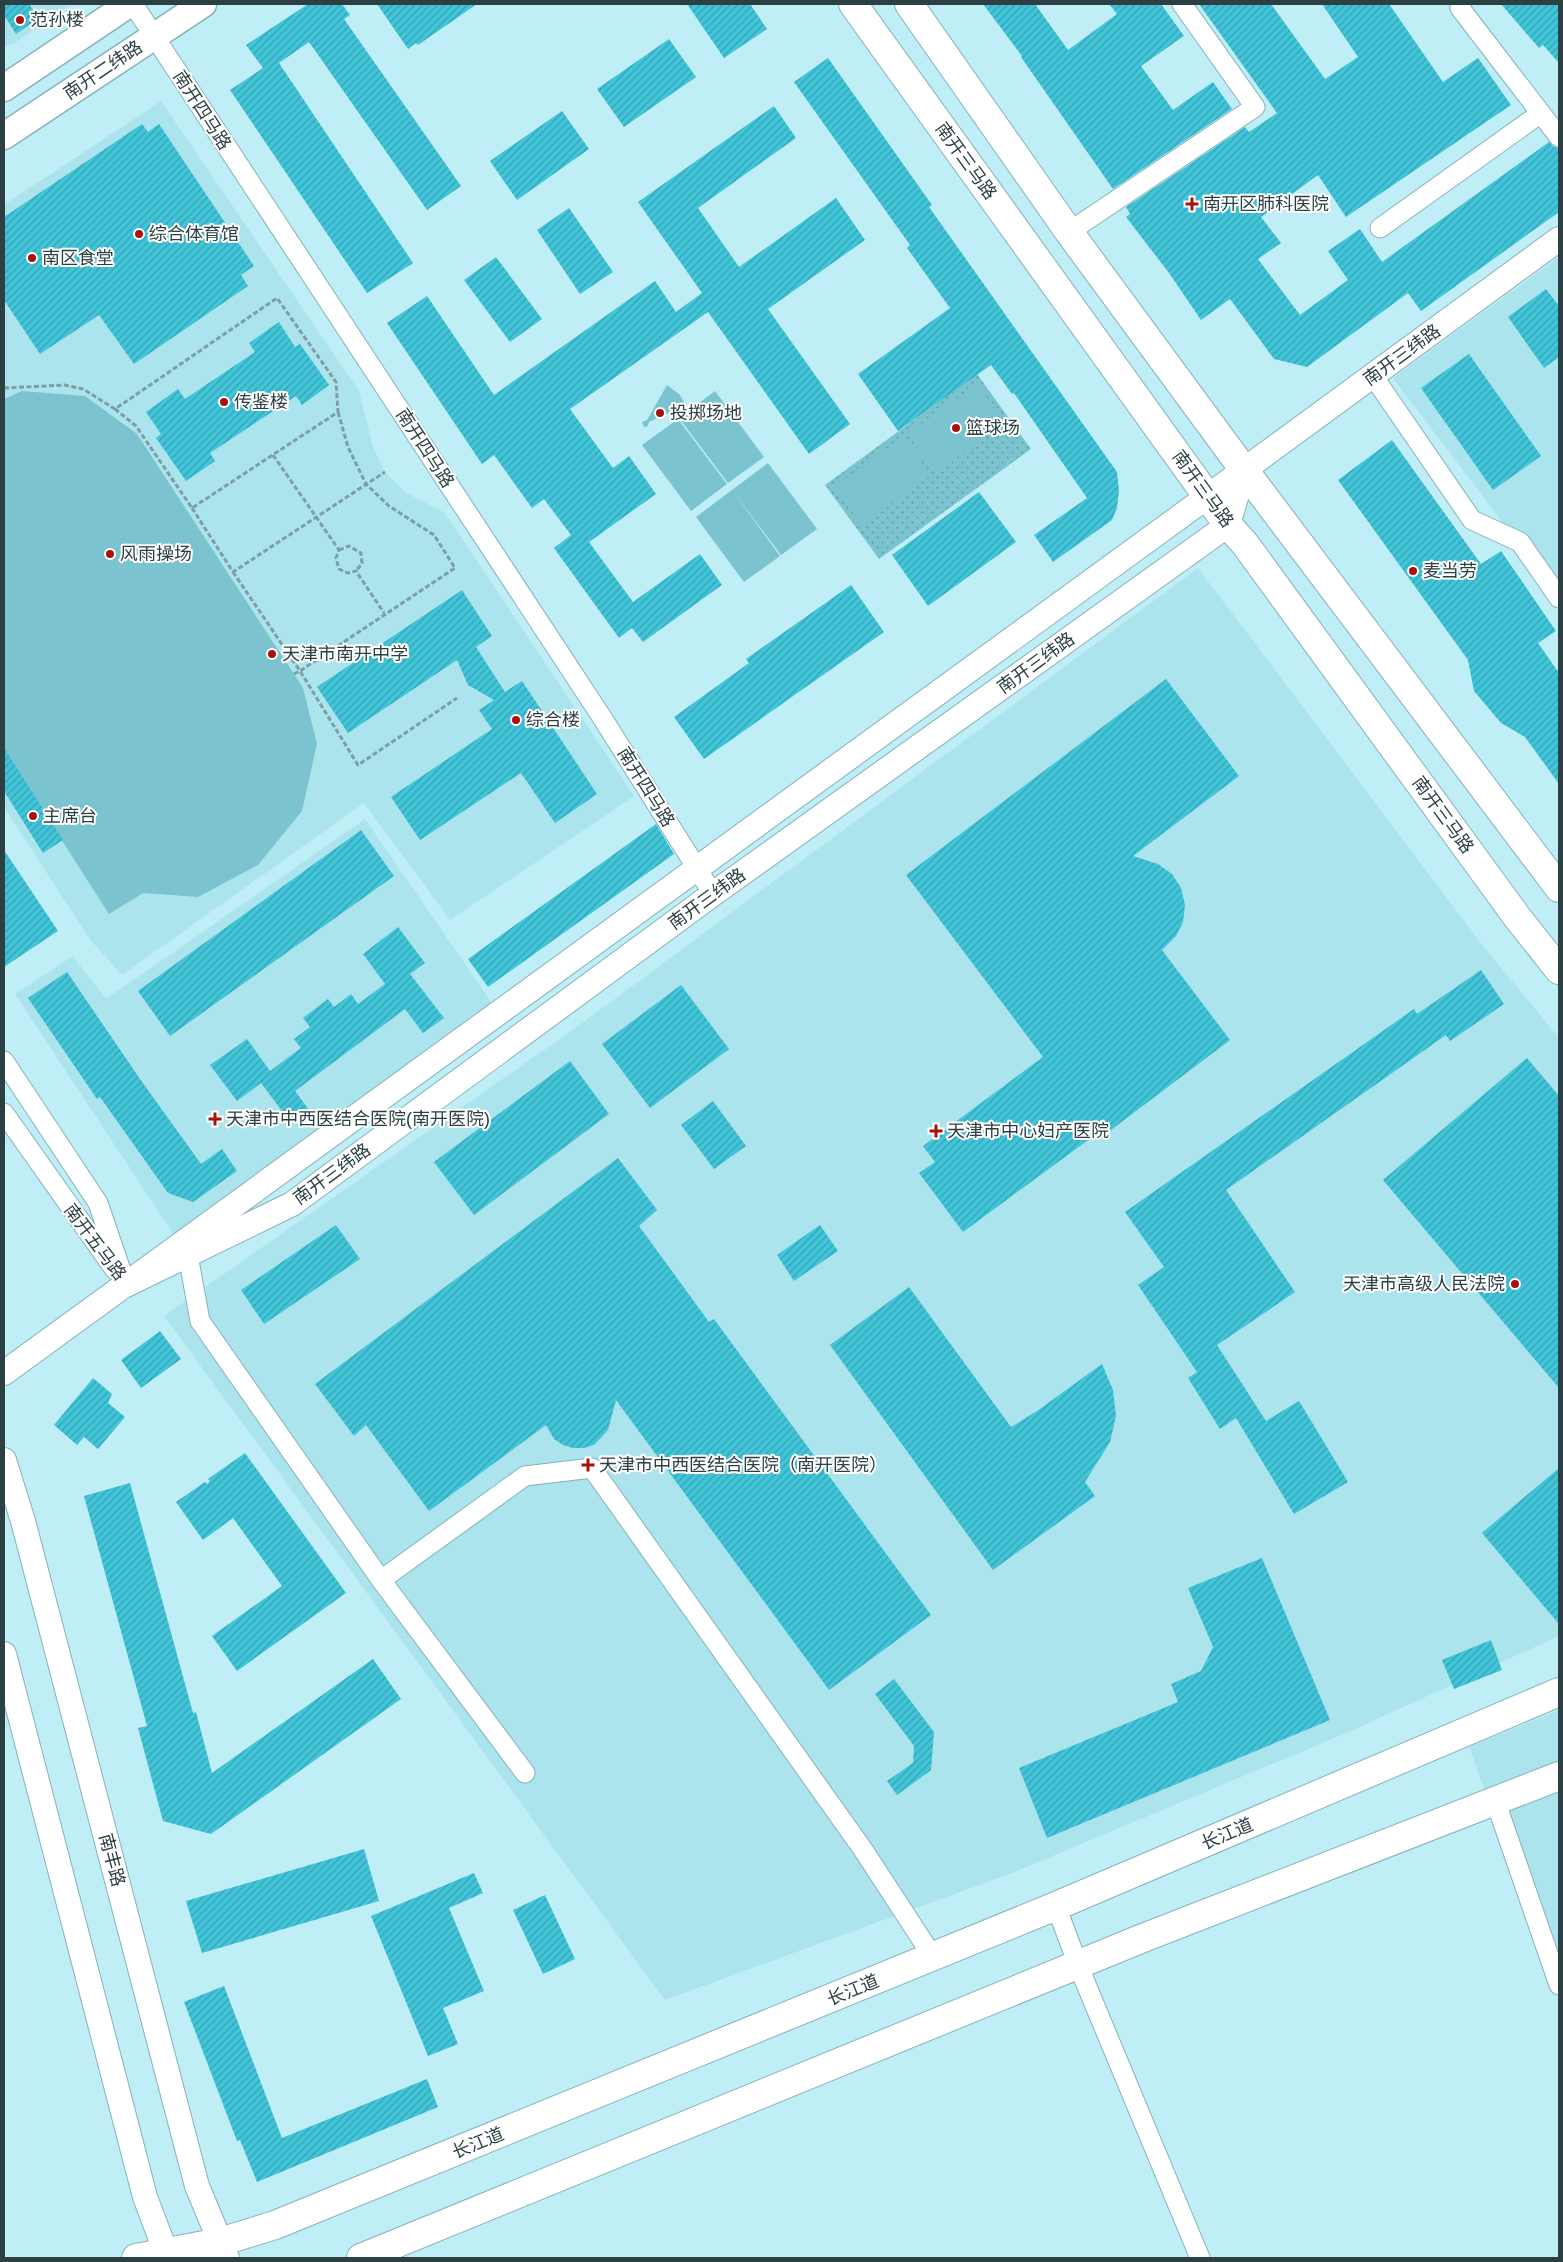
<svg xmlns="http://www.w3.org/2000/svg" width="1563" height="2262" font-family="Arial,'Noto Sans SC',sans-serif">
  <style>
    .built { fill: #ace4ed }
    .grass { fill: url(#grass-dots) }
    .pitch { fill: #7bc3cf }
    .building { fill: url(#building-hatch) }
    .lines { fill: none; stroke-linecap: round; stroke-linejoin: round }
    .minor-casing { stroke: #85b2b9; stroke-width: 21 }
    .tertiary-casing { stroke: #85b2b9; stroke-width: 26 }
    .secondary-casing { stroke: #85b2b9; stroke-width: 29 }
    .primary-casing { stroke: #85b2b9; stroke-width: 30 }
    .path { stroke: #7c9ea4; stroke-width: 3; stroke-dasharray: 5 2.5; stroke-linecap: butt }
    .minor { stroke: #fff; stroke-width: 19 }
    .tertiary { stroke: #fff; stroke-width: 24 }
    .secondary { stroke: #fff; stroke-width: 26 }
    .primary { stroke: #fff; stroke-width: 28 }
    .poi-dot { fill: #a6120c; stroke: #fff; stroke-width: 2 }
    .labels { text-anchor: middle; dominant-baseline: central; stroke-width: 4; stroke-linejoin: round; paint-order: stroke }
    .poi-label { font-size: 18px; fill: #2c3f42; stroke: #fff; text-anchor: start }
    .street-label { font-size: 18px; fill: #2c3f42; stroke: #fff }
  </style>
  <defs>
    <pattern id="grass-dots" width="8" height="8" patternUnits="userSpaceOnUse" patternTransform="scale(1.25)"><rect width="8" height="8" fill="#7bc3cf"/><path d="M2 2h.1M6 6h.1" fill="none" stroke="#65a0aa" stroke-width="1.8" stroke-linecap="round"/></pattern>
    <pattern id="building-hatch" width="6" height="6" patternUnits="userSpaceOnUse" patternTransform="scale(1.25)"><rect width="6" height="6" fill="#40c5d9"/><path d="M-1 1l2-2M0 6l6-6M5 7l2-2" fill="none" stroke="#36a1b2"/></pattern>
  </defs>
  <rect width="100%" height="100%" fill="#c0eef6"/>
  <!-- built -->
  <path class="built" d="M4,4H71L13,44L4,46Z
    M161,101L359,391L373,447L385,472L405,492L445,513L634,796L450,920L364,803L122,975L91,941L4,807V205Z
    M1559,257V597L1393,378Z
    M1198,568L1484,947L1559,1038V1636L1351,1731L1012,1873L665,2000L164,1316L574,1029Z
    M365,819L492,1003L174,1235L15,994L73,956L106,999Z
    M1559,1710V1996L1469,1747Z"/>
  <!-- grass -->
  <path class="grass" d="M977,374L1031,449L879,559L825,485Z"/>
  <!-- pitch -->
  <path class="pitch" d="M977,384L1005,422L936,472L908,434Z
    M667,385L679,394L686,405L649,422L648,426L644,427L642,422L647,420Z
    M22,391L85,396L137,434L303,688L317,744L302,811L258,865L198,897L143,893L109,914L4,750V399Z
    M715,391L764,457L728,483L679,418Z
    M678,419L727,484L691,511L642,445Z
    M903,437L931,475L862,525L834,487Z
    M768,463L817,529L781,555L732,490Z
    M732,490L780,556L744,582L696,517Z"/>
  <!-- building -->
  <path class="building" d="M4,4H29L39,18L16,34L4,15Z
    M308,4H342L350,15L344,19L461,186L427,210L309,42L279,63L413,263L367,293L230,90L263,68L246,45Z
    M377,4H477L418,45L416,43L408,49Z
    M687,4H750L767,29L724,58Z
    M983,4H1035L1068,50L1117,14L1109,4H1161L1184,36L1141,66L1173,110L1213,82L1232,109L1113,189L1021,57L1022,56Z
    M1199,4H1271L1325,79L1358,57L1322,4H1389L1443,82L1478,58L1511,105L1346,217L1318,175L1261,217L1281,243L1258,259L1300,315L1348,280L1328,251L1360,229L1382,262L1549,142L1554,147L1559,148V212L1421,311L1408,293L1307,367L1274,359L1230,299L1201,320L1169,273L1126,217L1130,214L1126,207L1245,127L1249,132L1277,113Z
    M1501,4H1559V63L1543,45L1539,48Z
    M669,39L696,77L624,127L597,89Z
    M828,58L932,205L929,207L1117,472L1119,491L1117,508L1112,520L1053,562L1034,535L1087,498L1014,393L1012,394L991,365L898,431L858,374L950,308L907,248L910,245L794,82Z
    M774,106L796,138L698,208L739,267L836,198L865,240L768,309L850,424L809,454L708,312L570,409L613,468L629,456L656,494L589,542L633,602L700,554L722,585L643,642L632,628L619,638L554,548L571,535L544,499L532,508L494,455L482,464L387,323L427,296L494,395L655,281L676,312L702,293L638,202Z
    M562,111L589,149L517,200L490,161Z
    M142,124L148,132L159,124L254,266L241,275L248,286L134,364L99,315L40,354L4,300V217Z
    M569,208L613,272L580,294L537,230Z
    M496,257L542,319L510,342L464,280Z
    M1546,289L1559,306V357L1544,368L1508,317Z
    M279,322L295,347L300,344L329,385L302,405L296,396L210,453L215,461L186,481L156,438L161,434L146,412L178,389L185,399L255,352L249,343Z
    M1469,354L1541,456L1493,490L1421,388Z
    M1392,440L1481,564L1501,551L1556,631L1538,643L1559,673V784L1525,737L1501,723L1474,691L1468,660L1338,480Z
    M979,492L1016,542L928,606L892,555Z
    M851,585L884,632L704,759L674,717L749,663L746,659Z
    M462,590L492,636L476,647L505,692L522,681L597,794L555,823L521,773L420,840L391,797L492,729L479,710L494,700L468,685L457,660L348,733L317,687Z
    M1166,679L1239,776L1133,856L1158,864L1172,874L1181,888L1185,905L1183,922L1176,936L1162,950L1230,1040L1103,1136L1099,1132L963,1232L919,1173L935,1162L923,1146L1043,1057L906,875Z
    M4,748L63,840L43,853L4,791Z
    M656,824L674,854L488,987L468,959Z
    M361,830L394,876L170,1036L138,991Z
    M4,850L58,931L4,967Z
    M398,927L425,963L410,974L444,1018L423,1033L405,1009L295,1091L309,1110L291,1123L261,1083L237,1101L210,1065L247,1039L270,1071L301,1048L294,1039L310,1027L303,1018L328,999L334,1007L351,994L358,1004L385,984L363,954Z
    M1481,970L1504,1004L1450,1041L1446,1035L1226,1190L1295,1292L1217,1345L1266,1421L1299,1401L1348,1482L1294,1514L1236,1418L1220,1429L1188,1378L1197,1372L1138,1285L1164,1267L1125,1212L1414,1009L1417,1014Z
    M67,972L140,1079L201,1164L222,1149L237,1171L193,1202L168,1193L100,1097L97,1099L28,998Z
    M681,985L729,1049L650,1108L602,1044Z
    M1527,1058L1559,1096V1388L1383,1180Z
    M570,1061L609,1114L474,1215L434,1162Z
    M713,1101L746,1146L714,1169L681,1125Z
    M618,1158L657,1210L639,1226L709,1322L714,1319L931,1615L829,1690L616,1400L608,1430L594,1445L584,1448H573L563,1445L554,1439L546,1425L429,1511L366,1425L354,1436L315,1384Z
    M336,1225L360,1259L264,1324L241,1290Z
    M820,1225L838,1251L794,1281L777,1255Z
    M909,1287L1011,1427L1037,1411L1102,1364L1113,1390L1116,1416L1110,1442L1085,1482L1095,1496L993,1570L830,1345Z
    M160,1331L181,1359L141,1388L121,1360Z
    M93,1378L112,1394L108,1403L125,1417L98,1449L84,1437L77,1445L54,1425Z
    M245,1453L346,1593L237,1671L212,1636L282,1586L233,1518L203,1540L176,1502L205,1482L207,1484L210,1481L208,1479Z
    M1559,1468V1624L1482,1533Z
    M130,1483L193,1713L196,1712L212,1773L373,1659L401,1699L211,1834L163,1821L138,1728L147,1726L84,1496Z
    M1262,1558L1330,1720L1047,1838L1019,1768L1178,1702L1171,1684L1201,1671L1213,1647L1188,1588Z
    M1491,1640L1502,1670L1454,1689L1442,1660Z
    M894,1679L934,1732L931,1770L897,1795L887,1781L913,1763L914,1746L875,1694Z
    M364,1849L379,1901L202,1953L186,1901Z
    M474,1873L483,1893L449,1908L484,1991L443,2008L458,2044L428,2056L371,1916Z
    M545,1895L575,1959L543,1974L513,1910Z
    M224,1986L282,2138L427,2079L438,2107L257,2182L240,2140L237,2141L184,2002Z"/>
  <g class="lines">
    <!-- minor casing -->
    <g class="minor-casing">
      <path id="minor" d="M133,4L603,719L713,894
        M1461,4L1460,8L1559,137
        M1380,228L1541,113
        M1069,232L1255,107L1182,4
        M1373,376L1472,520L1520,542L1559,598
        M4,1061L98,1203L126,1285
        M4,1113L115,1270
        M188,1255L200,1321L381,1580L525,1773
        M381,1580L525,1476L592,1468L864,1851L933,1957
        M1495,1800L1559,1985
        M1056,1906L1078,1965L1200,2258"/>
    </g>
    <!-- tertiary casing -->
    <g class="tertiary-casing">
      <path id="tertiary" d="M1244,470L1559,239
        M4,1373L1244,470L1228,525L713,894L292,1204L126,1285
        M4,1460L23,1521L197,2186L227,2258
        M4,1654L145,2197L168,2258"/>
    </g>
    <!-- secondary casing -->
    <g class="secondary-casing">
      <path id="secondary" d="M4,88L129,4
        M4,136L203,4"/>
    </g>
    <!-- primary casing -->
    <g class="primary-casing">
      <path id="primary" d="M853,4L1228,525L1245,544L1517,917L1559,970
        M909,4L1069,232L1244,470L1559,888
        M136,2258L220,2242L275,2225L1056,1906L1559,1692
        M361,2258L1143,1938L1559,1776"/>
    </g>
    <!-- path -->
    <path class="path" d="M4,388L64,385L83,389L115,409L277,298L336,382L338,412L192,508L136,426L115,409
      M273,455L339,550L336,558L339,569L348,573L356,571L384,613
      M192,508L233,572L385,472
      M339,550L349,546L361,553L362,563L356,571
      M233,572L300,671L455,568L434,535L389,506L366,484L348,447L338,412
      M294,674L300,671L358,765L457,698"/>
    <!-- minor -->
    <use href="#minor" class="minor"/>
    <!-- tertiary -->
    <use href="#tertiary" class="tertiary"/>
    <!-- secondary -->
    <use href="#secondary" class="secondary"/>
    <!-- primary -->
    <use href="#primary" class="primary"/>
  </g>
  <!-- markers -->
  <g class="poi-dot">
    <circle cx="20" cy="20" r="5"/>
    <path d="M1189.5 196.5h5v5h5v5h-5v5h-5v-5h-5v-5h5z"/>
    <circle cx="139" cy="234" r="5"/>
    <circle cx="32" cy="258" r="5"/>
    <circle cx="224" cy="402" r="5"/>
    <circle cx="660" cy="413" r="5"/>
    <circle cx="956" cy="428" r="5"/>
    <circle cx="110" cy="554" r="5"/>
    <circle cx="1413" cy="571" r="5"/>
    <circle cx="272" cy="654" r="5"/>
    <circle cx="516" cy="720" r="5"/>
    <circle cx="33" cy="816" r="5"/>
    <path d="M212.5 1111.5h5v5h5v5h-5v5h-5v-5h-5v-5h5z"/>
    <path d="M933.5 1123.5h5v5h5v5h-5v5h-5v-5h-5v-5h5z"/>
    <circle cx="1515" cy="1284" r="5"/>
    <path d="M585.5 1457.5h5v5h5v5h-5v5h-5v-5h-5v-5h5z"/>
  </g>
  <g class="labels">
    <!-- poi labels -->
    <g class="poi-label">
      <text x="30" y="20">范孙楼</text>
      <text x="1203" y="204">南开区肺科医院</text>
      <text x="149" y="234">综合体育馆</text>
      <text x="42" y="258">南区食堂</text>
      <text x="234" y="402">传鉴楼</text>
      <text x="670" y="413">投掷场地</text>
      <text x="966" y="428">篮球场</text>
      <text x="120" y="554">风雨操场</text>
      <text x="1423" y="571">麦当劳</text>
      <text x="282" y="654">天津市南开中学</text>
      <text x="526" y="720">综合楼</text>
      <text x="43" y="816">主席台</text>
      <text x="226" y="1119">天津市中西医结合医院(南开医院)</text>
      <text x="947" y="1131">天津市中心妇产医院</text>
      <text x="1505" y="1284" text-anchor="end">天津市高级人民法院</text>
      <text x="599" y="1465">天津市中西医结合医院（南开医院）</text>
    </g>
    <!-- street labels -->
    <g class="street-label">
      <text transform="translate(103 70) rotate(-34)">南开二纬路</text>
      <text transform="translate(202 110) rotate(57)">南开四马路</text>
      <text transform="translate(966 161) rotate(54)">南开三马路</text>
      <text transform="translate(1402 355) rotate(-36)">南开三纬路</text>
      <text transform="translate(425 448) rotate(57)">南开四马路</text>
      <text transform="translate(1203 489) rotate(54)">南开三马路</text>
      <text transform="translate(1036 663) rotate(-36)">南开三纬路</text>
      <text transform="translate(646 787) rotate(58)">南开四马路</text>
      <text transform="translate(1443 815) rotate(54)">南开三马路</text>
      <text transform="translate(707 899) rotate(-36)">南开三纬路</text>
      <text transform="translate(332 1174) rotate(-36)">南开三纬路</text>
      <text transform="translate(95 1242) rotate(53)">南开五马路</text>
      <text transform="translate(1227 1834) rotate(-23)">长江道</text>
      <text transform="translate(112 1860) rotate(75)">南丰路</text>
      <text transform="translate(853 1990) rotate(-22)">长江道</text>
      <text transform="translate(478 2143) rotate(-22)">长江道</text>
    </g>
  </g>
  <!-- border -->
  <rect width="1563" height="2262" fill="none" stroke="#2c3f42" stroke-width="10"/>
</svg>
